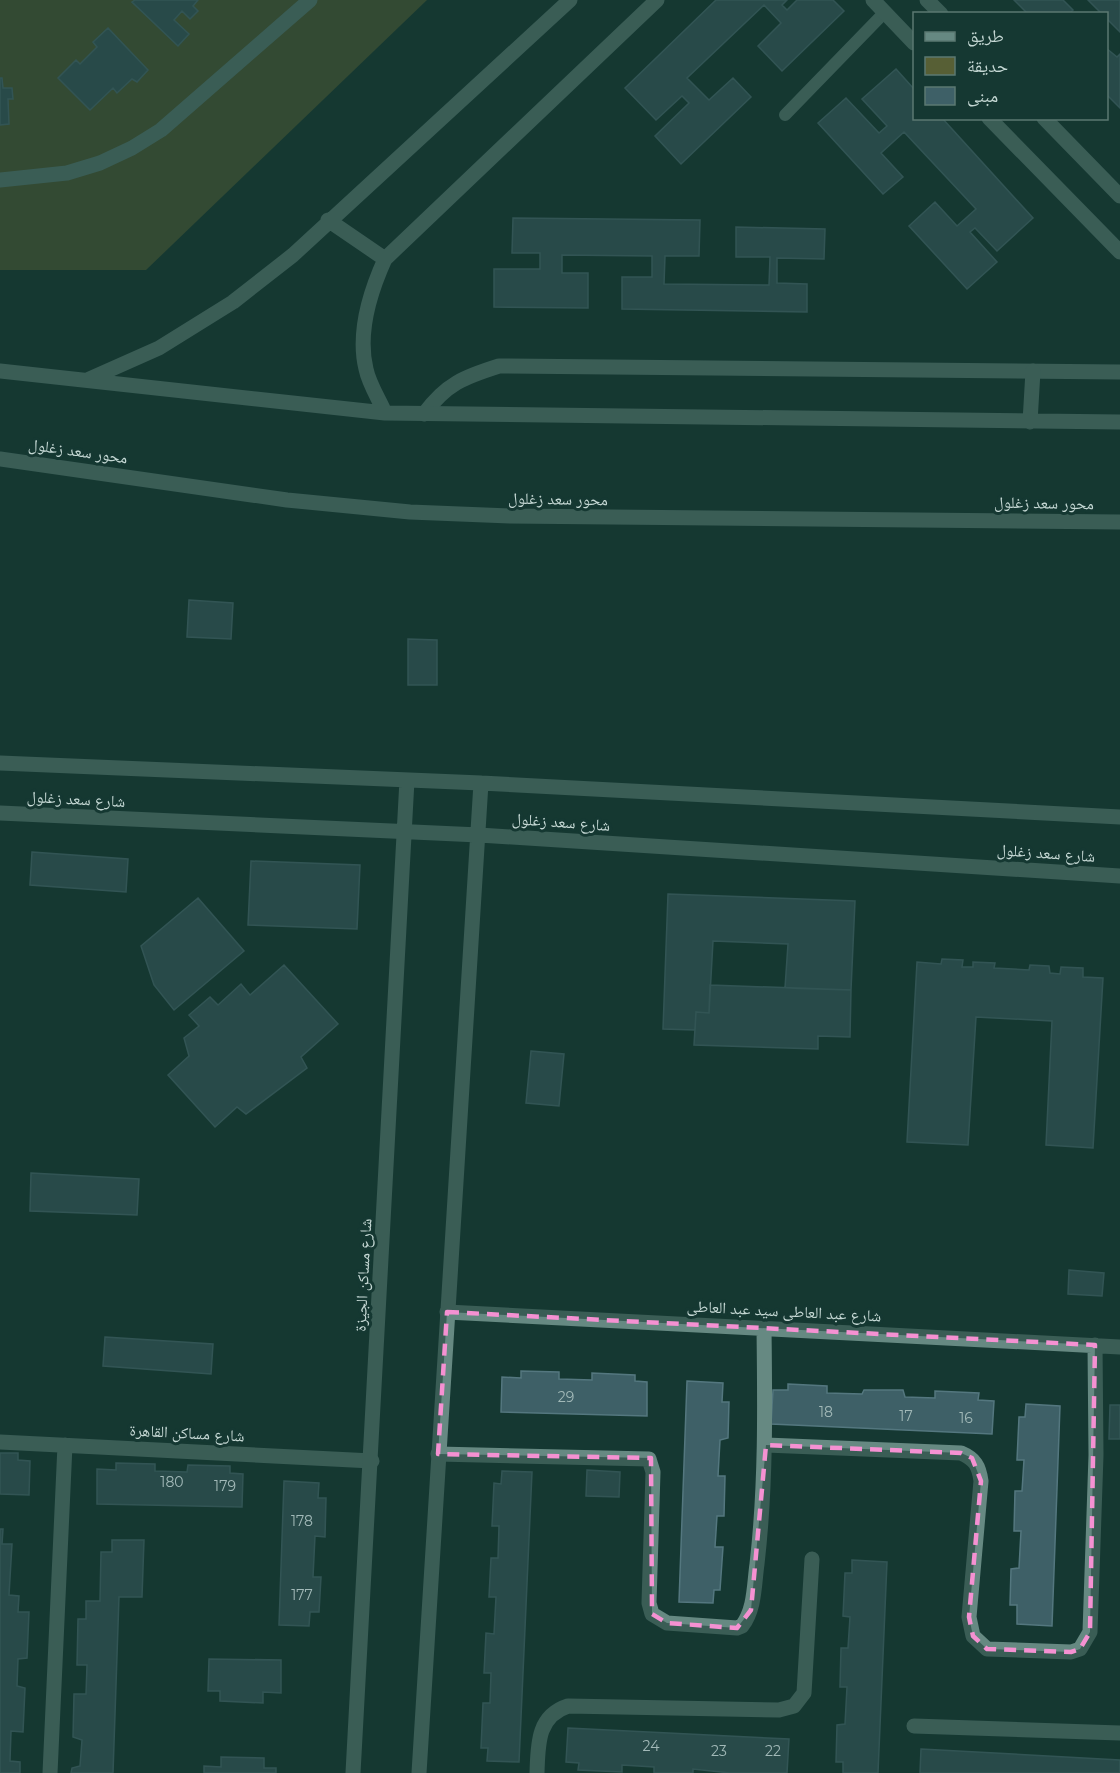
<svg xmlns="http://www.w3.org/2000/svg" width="1120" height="1773" font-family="Montserrat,'Noto Naskh Arabic',sans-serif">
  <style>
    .green { fill: #575f35 }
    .building { fill: #3e6067; stroke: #54777f; stroke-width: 1.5 }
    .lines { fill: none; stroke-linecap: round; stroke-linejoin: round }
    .lane { stroke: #668982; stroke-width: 12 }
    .street { stroke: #668982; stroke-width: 15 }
    .secondary { stroke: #668982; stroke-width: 15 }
    .marked { fill: none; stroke: #f591d2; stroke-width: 4.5; stroke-dasharray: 12 8; stroke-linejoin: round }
    .labels { text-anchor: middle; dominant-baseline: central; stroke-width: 6; stroke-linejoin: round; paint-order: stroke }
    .number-label { font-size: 14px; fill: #a2b9b8 }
    .street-label { font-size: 16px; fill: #c4d7d3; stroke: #153832 }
  </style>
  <rect width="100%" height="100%" fill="#153832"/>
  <!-- green -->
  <path class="green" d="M0,0H427L146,270H0Z"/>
  <!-- building -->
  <path class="building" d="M135,0H198L193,6L198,11L190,19L182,11L174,20L189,34L178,46L132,2Z
    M716,0H787L782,5L787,10L797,0H833L844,11L782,71L758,46L781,23L764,5L687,78L709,100L733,78L751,97L681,164L655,136L689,103L682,96L656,120L625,88Z
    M1014,0H1063L1073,10L1069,14H1028Z
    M1088,0H1120V32L1106,18V14H1102Z
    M108,28L148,70L137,82L132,79L117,93L113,88L90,110L58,78L76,60L80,64L97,47L93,42Z
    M1106,48L1117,57L1120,54V108L1106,94Z
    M896,69L914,89V118H942L1033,218L997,251L975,228L970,232L997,262L967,289L909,226L935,202L957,226L976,209L904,132L881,153L903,177L883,194L818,123L846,98L879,133L887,126L862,99Z
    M0,78H2L3,88H12L13,99H8L9,124L0,125Z
    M513,218L700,220L699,256H665L664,284L769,285L770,257H736V227L825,229L824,259L777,258V283L807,284V312L622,309V277H652V256L562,255V273H588V308L494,307V269H540V253H512Z
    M189,600L233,603L231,639L187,637Z
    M408,639L437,640V685H408Z
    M32,852L128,859L126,892L30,885Z
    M251,861L360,865L357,929L248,925Z
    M668,894L855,901L851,990L785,988L788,944L713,941L709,1013L696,1012L695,1030L663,1029Z
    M198,898L244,951L174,1010L154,985L141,946Z
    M942,959L963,960L962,967H973V962L995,963L994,968L1029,970L1030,965L1049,966L1050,973L1060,974L1061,967L1083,968V977L1103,978L1093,1148L1046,1145L1052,1021L976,1017L968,1145L907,1142L917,962L941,964Z
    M284,965L338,1024L301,1057L307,1068L246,1114L237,1107L215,1127L168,1075L189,1056L184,1038L199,1026L189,1015L210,997L218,1005L241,984L250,995Z
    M710,985L851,990L850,1037L818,1036V1049L694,1045L696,1012L709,1013Z
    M531,1051L564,1054L559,1106L526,1103Z
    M31,1173L139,1179L137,1215L30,1211Z
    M1069,1270L1104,1273L1102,1296L1068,1294Z
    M105,1337L213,1344L211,1374L103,1366Z
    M521,1371L559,1372V1379L592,1380V1373L635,1375V1381L647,1382V1416L501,1412L502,1377L521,1378Z
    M687,1381L723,1383L722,1402H729L728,1438L720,1440L718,1476H725L724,1516H717L715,1547H723L720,1590H714L713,1603L679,1602Z
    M788,1384L827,1386V1393L862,1394L864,1390H903L905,1397L935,1398V1391L979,1393L978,1400L994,1401L992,1434L771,1424L773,1390H788Z
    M1026,1404L1060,1406L1052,1626L1017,1624V1605H1010L1011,1569L1019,1568L1021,1531H1014L1015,1491H1022L1024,1460H1017L1019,1417H1025Z
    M1110,1405H1120V1439H1109Z
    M0,1453H18V1460L30,1461L29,1495L0,1494Z
    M116,1463L155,1464V1471L187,1472L188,1465L230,1466V1473L243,1474L242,1507L97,1504V1469L116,1470Z
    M587,1470L620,1472L619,1497L586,1496Z
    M502,1471L532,1472L519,1762L487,1761L488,1748H481L483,1703H490L491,1673H484L486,1633L494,1634L496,1597H489L491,1558H498L499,1526H492L494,1483L501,1484Z
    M284,1481L319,1483L318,1498H326L325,1537L315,1536L313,1577H321L319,1612H310L309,1626L279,1625Z
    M0,1529H3L2,1544H12L9,1595L19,1596L18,1612H29L27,1658L18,1659L17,1686L25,1688L23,1732L11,1731L10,1761L20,1762V1773H0Z
    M112,1540H144L142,1597H119L113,1773H71L72,1768L80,1766L82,1740L73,1737L74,1694H86L87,1665H77L78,1619H86V1601H100L101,1552H112Z
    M852,1560L887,1562L878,1773H843V1762H836L837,1725L845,1724L847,1687H840L841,1648H848L850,1617L843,1616L845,1573H852Z
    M209,1659L281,1660V1693L263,1692V1703L220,1701V1691H208Z
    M568,1728L789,1739L787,1773H730L693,1769V1773H654V1767L622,1765V1772L578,1770L579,1763L566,1762Z
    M921,1749L1120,1760V1773H920Z
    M221,1757L264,1758V1768H276V1773H204V1766L221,1767Z"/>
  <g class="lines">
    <!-- lane -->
    <path class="lane" d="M785,115L885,12"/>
    <!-- street -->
    <path class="street" d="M873,0L914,43
      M927,0L941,14
      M989,118L1120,252
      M1044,118L1120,196
      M0,180L67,173L100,163L132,148L161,130L310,0
      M424,414C446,384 464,377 499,366L1120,372
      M447,1312L1120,1347
      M0,1442L372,1461
      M766,1445L961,1453C975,1459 979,1466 981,1481L969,1617L973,1636L987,1649L1071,1652L1080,1649L1090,1632L1096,1455L1095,1345
      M438,1454L649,1459L653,1472L649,1603L652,1614L667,1623L737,1628L742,1626C755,1609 754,1585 757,1564C766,1486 765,1407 764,1328
      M914,1726L1120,1733
      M50,1773L65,1445
      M537,1773C538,1745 537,1716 568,1706L779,1710L794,1706L804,1693L812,1559"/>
    <!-- secondary -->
    <path class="secondary" d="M328,220L385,259
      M0,371L385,413L1120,422
      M87,380L159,348L233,302L293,255L570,0
      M385,413C379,399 369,384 366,369C357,332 370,292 385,259L657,0
      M1030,422L1033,371
      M0,459L287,500L410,512L510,516L1120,522
      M0,763L481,783L1120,817
      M0,813L479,835L1120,876
      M353,1773L407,780
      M419,1773L481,783"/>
  </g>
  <!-- marked area -->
  <path d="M0 0H1120V1773H0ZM447,1312L1095,1345L1090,1632L1080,1649L1071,1652L987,1649L973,1636L969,1617L981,1481L972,1458L961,1453L766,1445L751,1610L737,1628L667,1623L652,1614L651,1458L438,1454Z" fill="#153832" fill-opacity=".55" fill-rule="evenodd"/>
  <path class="marked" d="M447,1312L1095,1345L1090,1632L1080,1649L1071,1652L987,1649L973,1636L969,1617L981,1481L972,1458L961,1453L766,1445L751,1610L737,1628L667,1623L652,1614L651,1458L438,1454Z"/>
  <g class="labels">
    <!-- number labels -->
    <g class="number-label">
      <text x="566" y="1397">29</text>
      <text x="826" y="1412">18</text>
      <text x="906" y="1416">17</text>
      <text x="966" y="1418">16</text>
      <text x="172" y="1482">180</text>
      <text x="225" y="1486">179</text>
      <text x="302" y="1521">178</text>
      <text x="302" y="1595">177</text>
      <text x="651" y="1746">24</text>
      <text x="719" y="1751">23</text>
      <text x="773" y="1751">22</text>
    </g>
    <!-- street labels -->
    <g class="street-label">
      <text transform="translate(78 451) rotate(8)">محور سعد زغلول</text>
      <text transform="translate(558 499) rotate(1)">محور سعد زغلول</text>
      <text transform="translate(1044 503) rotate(1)">محور سعد زغلول</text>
      <text transform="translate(76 799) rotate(3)">شارع سعد زغلول</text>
      <text transform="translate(561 822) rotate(4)">شارع سعد زغلول</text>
      <text transform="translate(1046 853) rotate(4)">شارع سعد زغلول</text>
      <text transform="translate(363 1275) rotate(-87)">شارع مساكن الجيزة</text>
      <text transform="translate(784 1311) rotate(3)">شارع عبد العاطى سيد عبد العاطى</text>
      <text transform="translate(187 1433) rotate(3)">شارع مساكن القاهرة</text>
    </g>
  </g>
  <!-- legend -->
  <rect x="913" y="12" width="195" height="108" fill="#153832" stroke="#5b7872" stroke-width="1.5"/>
  <rect x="925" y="32" width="30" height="9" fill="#668982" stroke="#5b7872" stroke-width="1.5"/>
  <text x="967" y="42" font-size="18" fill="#c4d7d3">طريق</text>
  <rect x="925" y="57" width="30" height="18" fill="#575f35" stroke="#5b7872" stroke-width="1.5"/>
  <text x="967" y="72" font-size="18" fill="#c4d7d3">حديقة</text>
  <rect x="925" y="87" width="30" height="18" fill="#3e6067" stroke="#5b7872" stroke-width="1.5"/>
  <text x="967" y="102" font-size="18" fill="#c4d7d3">مبنى</text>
</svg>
